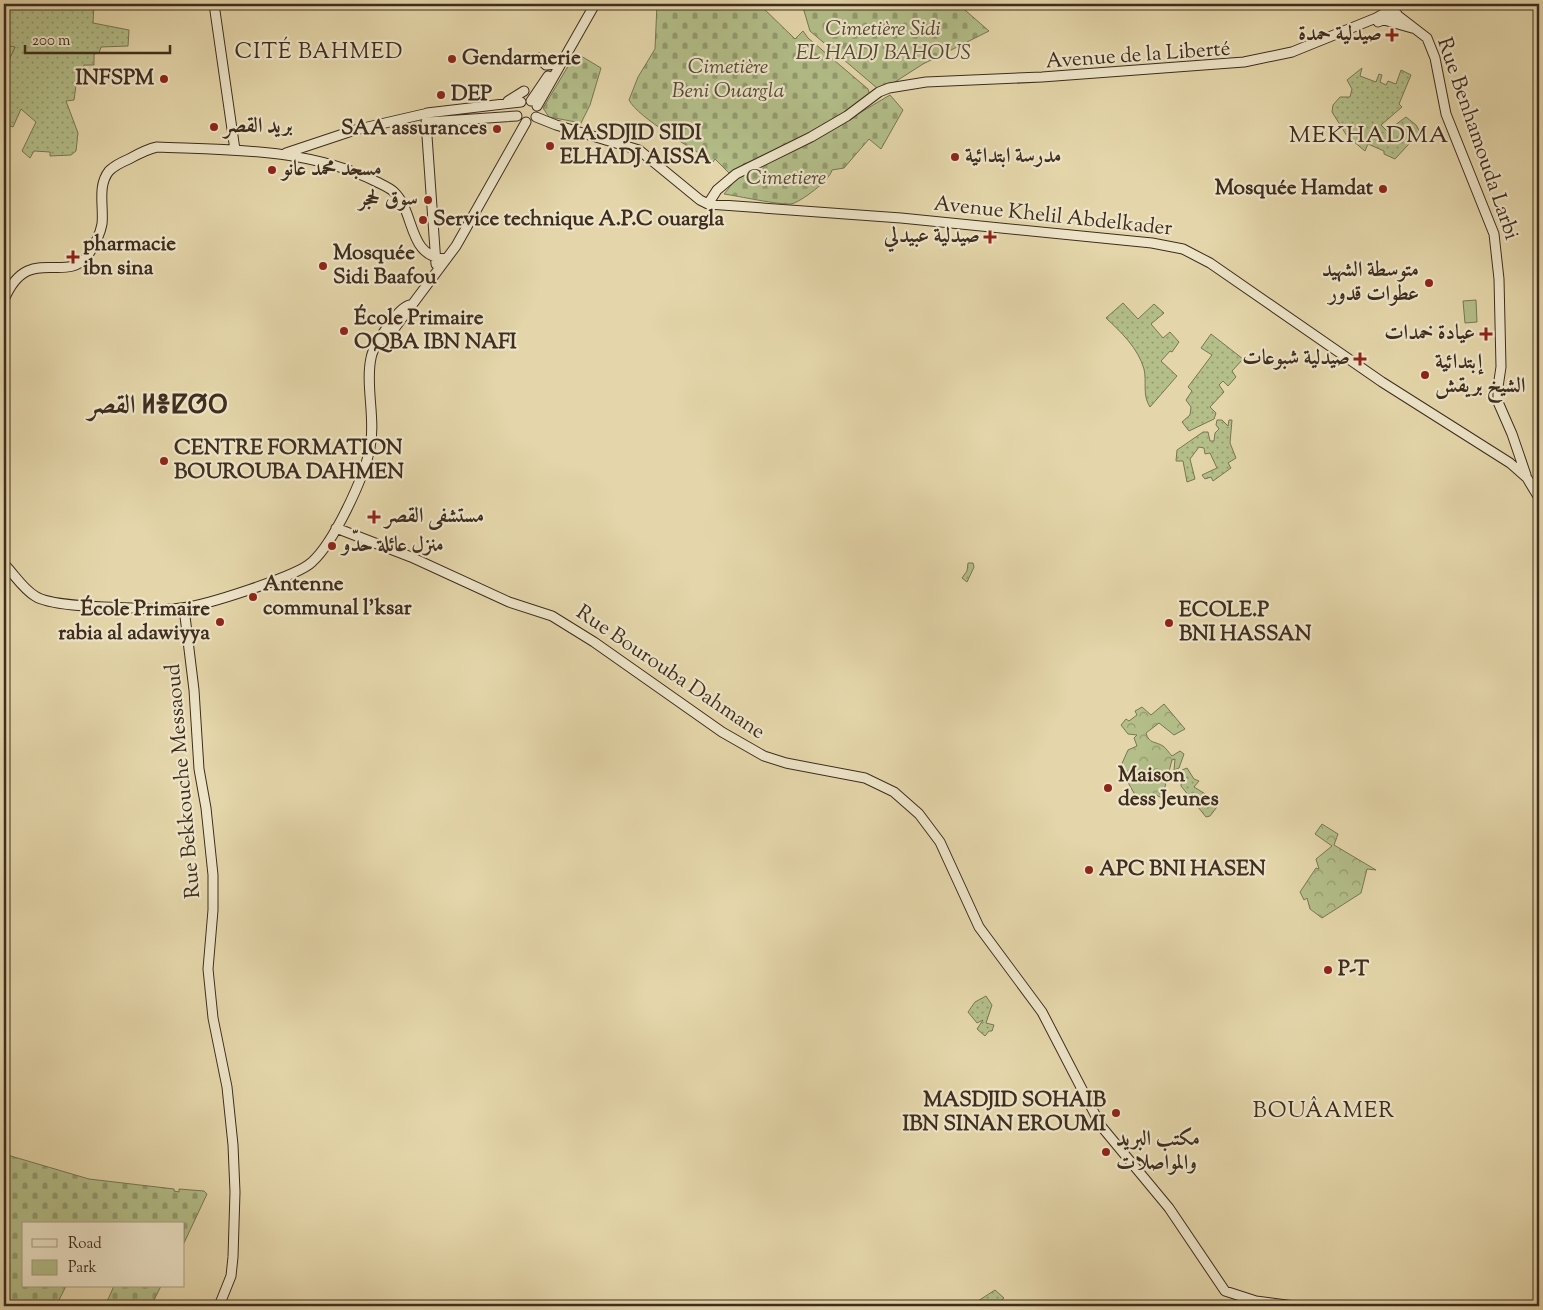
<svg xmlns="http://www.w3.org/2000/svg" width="1543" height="1310" font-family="'Sorts Mill Goudy',Amiri,'Noto Sans Tifinagh',serif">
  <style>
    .green { fill: url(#green-dots); stroke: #787654 }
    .forest { fill: url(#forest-crowns); stroke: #787654 }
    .cemetery { fill: url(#cemetery-stones); stroke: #787654 }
    .pitch { fill: #b3be89; stroke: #787654 }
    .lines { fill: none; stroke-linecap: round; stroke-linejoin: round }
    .secondary-casing { stroke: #3e2d1f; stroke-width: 11 }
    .secondary { stroke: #ede4c8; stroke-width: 9 }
    .poi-dot { fill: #8f2418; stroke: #ede4c8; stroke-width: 2 }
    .labels { text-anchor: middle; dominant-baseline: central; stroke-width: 4.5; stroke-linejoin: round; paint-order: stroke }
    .park-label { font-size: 21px; font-style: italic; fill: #554a34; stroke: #ede4c8 }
    .poi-label { font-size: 21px; font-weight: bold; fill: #3e2d1f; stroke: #ede4c8; text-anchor: start }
    .street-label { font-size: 21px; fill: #3e2d1f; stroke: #ede4c8 }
    .neighbourhood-label { font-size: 22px; letter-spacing: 1px; fill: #3e2d1f; stroke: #ede4c8 }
    .quarter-label { font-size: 24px; letter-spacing: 1px; fill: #3e2d1f; stroke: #ede4c8 }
    .district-label { font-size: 26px; font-weight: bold; fill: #3e2d1f; stroke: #ede4c8 }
  </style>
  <defs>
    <pattern id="green-dots" width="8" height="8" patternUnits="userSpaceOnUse" patternTransform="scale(1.25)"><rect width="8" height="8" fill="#b3be89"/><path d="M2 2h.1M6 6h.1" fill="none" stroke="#939b6f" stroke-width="1.8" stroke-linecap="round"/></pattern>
    <pattern id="forest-crowns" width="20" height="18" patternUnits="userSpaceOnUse" patternTransform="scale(1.25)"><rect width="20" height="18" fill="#b3be89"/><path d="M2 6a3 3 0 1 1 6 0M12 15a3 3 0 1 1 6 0" fill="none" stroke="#939b6f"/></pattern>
    <pattern id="cemetery-stones" width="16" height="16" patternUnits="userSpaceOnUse" patternTransform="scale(1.25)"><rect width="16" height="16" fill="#b3be89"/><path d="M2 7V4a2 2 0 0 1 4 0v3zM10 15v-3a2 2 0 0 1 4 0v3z" fill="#939b6f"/></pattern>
  </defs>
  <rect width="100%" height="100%" fill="#e4d6aa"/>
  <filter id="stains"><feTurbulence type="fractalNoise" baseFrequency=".004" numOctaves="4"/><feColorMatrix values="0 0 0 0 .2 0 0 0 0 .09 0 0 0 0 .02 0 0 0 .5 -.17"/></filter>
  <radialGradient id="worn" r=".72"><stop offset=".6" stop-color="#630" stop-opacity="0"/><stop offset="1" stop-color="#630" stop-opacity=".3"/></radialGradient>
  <!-- green -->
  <path class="green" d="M4,4H94L93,23L129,30L128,46L101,47L99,53L94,54V65H84L82,75L77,78L74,100L66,101L78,133L76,151L71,155L50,156V152L34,151L30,158L22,151L36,122L21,109L13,127L4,124V70L15,47L4,45Z
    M1362,68L1360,76L1376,82L1379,74L1382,75L1380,82L1386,85L1388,81L1396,84L1401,70L1411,75L1399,104L1402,107L1381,125L1387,131L1406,117L1416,125L1420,132L1395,159L1384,154V151L1368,144L1365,151L1347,136L1332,112L1333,105L1340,97H1350L1352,89L1347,80Z
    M1123,303L1138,319L1154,304L1164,313L1151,324L1163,338L1170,332L1179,342L1172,352L1170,351L1161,361L1177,376L1150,407C1142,395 1147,382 1144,369C1138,348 1121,332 1106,318Z
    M1211,334L1243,359L1232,371L1236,377L1228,386L1223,381L1219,385L1224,392L1210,407L1216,413L1214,419L1189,431L1182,422L1190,415L1191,407L1186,400L1192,391L1188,387L1212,355L1201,348Z
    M1217,420H1222L1228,426L1229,420H1232L1230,443L1236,458L1228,463L1231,468L1213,481L1211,477L1205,479L1202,475L1217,468L1210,453L1205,454L1204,448L1199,447L1190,459L1195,479L1187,482L1183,461H1176L1177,450L1203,432H1208L1210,441H1214L1215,433L1219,429L1216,425Z
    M968,563H973L974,567L967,582L962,578L967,571Z
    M1187,768L1194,779L1199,781L1194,787L1220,803L1210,816L1206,817L1181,786L1182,770Z
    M986,996L992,1005L986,1023L994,1025L992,1031H989L985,1036L977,1029L983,1020L977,1023L968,1012L975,1002Z
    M995,1290L1004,1298L995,1306H981L978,1301Z"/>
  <!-- forest -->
  <path class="forest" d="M1164,704L1185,729L1174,735L1159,723L1146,733C1149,744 1155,741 1163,746C1166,748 1169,753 1172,756L1180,751L1184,754L1179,768L1174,770L1175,759L1172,760L1162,798L1154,794L1149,801L1140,804L1120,768L1128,750L1137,746L1134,738L1137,735L1128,734L1121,725L1126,719L1129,721L1137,715L1135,711L1142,707L1151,715Z
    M1322,824L1338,834L1334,845L1376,870L1367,869L1361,893L1322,918L1310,909L1307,898L1304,900L1300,892L1316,868L1319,869L1316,859L1332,846L1315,834Z"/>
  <!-- cemetery -->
  <path class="cemetery" d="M657,4H759L795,39L803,31L808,38L868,89L870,96L810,134L729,173L715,159L713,162C695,150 638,118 629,100L638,77L655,49Z
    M802,4H958L989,31L923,64L887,87L877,88L810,31Z
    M4,45L15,47L4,70Z
    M576,53L601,68L590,105L580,125L576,122L549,117L543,108Z
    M890,95L903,110L881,149L869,139L844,168L832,170C830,180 801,202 791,204C779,205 738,196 724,194L737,178L812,141Z
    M4,1154L89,1179L174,1189V1191L179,1192V1189L204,1191L207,1194L184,1243V1224H24V1286H66L56,1306H21L9,1302L7,1306H4Z
    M114,1286H161L151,1306H105Z"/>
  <!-- pitch -->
  <path class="pitch" d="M1476,300L1477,322L1465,323L1463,301Z"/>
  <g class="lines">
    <!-- secondary casing -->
    <g class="secondary-casing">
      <path id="secondary" d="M214,4L235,150
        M1392,11L1427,38L1435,58L1446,114L1494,234L1499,279L1501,367L1498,387V402L1512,434L1526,475
        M1384,20L1412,28
        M1378,22L1397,14
        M539,58L546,65L556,64
        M508,101L524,91
        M531,101L548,76
        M537,106L595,4
        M427,113L521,102
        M536,117L556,125L639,150L700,200L708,204L901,218L1152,243L1183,249L1210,263L1382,382L1510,463L1527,478L1539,498
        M426,122L436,264
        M428,122L517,116
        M286,153L355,130L424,114
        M708,204L717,190L736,174L811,137L847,116L879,92L889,88L926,82L1042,77L1244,62L1292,52L1376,18L1385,13L1387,6
        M4,300C28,242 65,286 88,255C94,246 100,235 102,224C104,207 97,186 109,171C114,166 122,162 129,159C138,154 147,149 157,147C231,150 309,148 377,182C383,185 390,188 394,192C416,213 407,257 446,259
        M380,341L391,333L456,246L526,122
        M336,528L411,557L509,602L552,616L594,642L722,732L764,756L786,763L865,778L894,792L919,814L940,842L979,927L1042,1012L1101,1126L1169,1208L1225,1291L1256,1301L1294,1306
        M4,564C14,574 23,589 35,596C51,607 111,607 132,608C149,609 165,611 181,608C204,606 298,576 312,562C334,542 364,478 370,448C376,419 365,385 371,358C373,346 398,307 410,305
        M184,608L194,690L199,769L206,808L213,875V910L208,969L213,1018L227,1087L233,1145L235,1192L233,1257L231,1276L219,1306"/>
    </g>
    <!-- secondary -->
    <use href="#secondary" class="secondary"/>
  </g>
  <!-- markers -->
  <g class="poi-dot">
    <path d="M1389.5 27.5h5v5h5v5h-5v5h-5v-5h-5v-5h5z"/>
    <circle cx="452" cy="59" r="5"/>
    <circle cx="164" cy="79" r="5"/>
    <circle cx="441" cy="95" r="5"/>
    <circle cx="214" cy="127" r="5"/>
    <circle cx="497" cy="129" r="5"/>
    <circle cx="550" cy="146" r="5"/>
    <circle cx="955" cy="157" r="5"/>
    <circle cx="272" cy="170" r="5"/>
    <circle cx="1383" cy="189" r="5"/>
    <circle cx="428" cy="200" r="5"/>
    <circle cx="423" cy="220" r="5"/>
    <path d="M987.5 229.5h5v5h5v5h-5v5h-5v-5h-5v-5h5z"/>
    <path d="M70.5 249.5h5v5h5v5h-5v5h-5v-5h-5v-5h5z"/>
    <circle cx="323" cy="266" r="5"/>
    <circle cx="1429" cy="283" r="5"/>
    <circle cx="344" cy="331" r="5"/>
    <path d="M1483.5 326.5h5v5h5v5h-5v5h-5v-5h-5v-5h5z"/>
    <path d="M1357.5 351.5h5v5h5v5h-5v5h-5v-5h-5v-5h5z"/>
    <circle cx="1425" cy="375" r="5"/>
    <circle cx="164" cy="461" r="5"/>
    <path d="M371.5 509.5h5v5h5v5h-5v5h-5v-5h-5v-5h5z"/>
    <circle cx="332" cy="546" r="5"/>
    <circle cx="253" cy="597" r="5"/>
    <circle cx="220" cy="622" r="5"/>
    <circle cx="1169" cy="623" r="5"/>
    <circle cx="1108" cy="788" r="5"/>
    <circle cx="1089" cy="870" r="5"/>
    <circle cx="1328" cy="970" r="5"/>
    <circle cx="1116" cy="1113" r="5"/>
    <circle cx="1106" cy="1152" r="5"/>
  </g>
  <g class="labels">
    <!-- park labels -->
    <g class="park-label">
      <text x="883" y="30">Cimetière Sidi<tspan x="883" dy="24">EL HADJ BAHOUS</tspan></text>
      <text x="728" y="68">Cimetière<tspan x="728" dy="24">Beni Ouargla</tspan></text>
      <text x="786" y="179">Cimetiere</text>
    </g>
    <!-- poi labels -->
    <g class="poi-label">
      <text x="1382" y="35" text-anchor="end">صيدلية حمدة</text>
      <text x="462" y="59">Gendarmerie</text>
      <text x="154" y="79" text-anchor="end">INFSPM</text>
      <text x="451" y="95">DEP</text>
      <text x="224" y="127">بريد القصر</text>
      <text x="487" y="129" text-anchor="end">SAA assurances</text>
      <text x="560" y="134">MASDJID SIDI<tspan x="560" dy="24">ELHADJ AISSA</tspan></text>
      <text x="965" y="157">مدرسة ابتدائية</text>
      <text x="282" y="170">مسجد محمد عانو</text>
      <text x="1373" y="189" text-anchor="end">Mosquée Hamdat</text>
      <text x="418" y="200" text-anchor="end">سوق لحجر</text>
      <text x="433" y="220">Service technique A.P.C ouargla</text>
      <text x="980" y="237" text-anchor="end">صيدلية عبيدلي</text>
      <text x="83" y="245">pharmacie<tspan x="83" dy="24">ibn sina</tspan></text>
      <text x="333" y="254">Mosquée<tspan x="333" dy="24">Sidi Baafou</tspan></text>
      <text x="1419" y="271" text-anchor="end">متوسطة الشهيد<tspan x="1419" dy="24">عطوات قدور</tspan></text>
      <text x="354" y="319">École Primaire<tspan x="354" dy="24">OQBA IBN NAFI</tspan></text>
      <text x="1475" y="334" text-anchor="end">عيادة خمدات</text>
      <text x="1350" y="359" text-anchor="end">صيدلية شبوعات</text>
      <text x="1435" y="363">إبتدائية<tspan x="1435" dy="24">الشيخ بريقش</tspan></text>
      <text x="174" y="449">CENTRE FORMATION<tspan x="174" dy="24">BOUROUBA DAHMEN</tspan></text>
      <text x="385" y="517">مستشفى القصر</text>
      <text x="342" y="546">منزل عائلة حدّو</text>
      <text x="263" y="585">Antenne<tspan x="263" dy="24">communal l'ksar</tspan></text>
      <text x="210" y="610" text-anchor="end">École Primaire<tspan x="210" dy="24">rabia al adawiyya</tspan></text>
      <text x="1179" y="611">ECOLE.P<tspan x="1179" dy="24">BNI HASSAN</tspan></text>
      <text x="1118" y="776">Maison<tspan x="1118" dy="24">dess Jeunes</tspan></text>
      <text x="1099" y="870">APC BNI HASEN</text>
      <text x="1338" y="970">P-T</text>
      <text x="1106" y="1101" text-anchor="end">MASDJID SOHAIB<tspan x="1106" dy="24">IBN SINAN EROUMI</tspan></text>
      <text x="1116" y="1140">مكتب البريد<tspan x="1116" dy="24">والمواصلات</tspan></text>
    </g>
    <!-- street labels -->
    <g class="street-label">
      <text transform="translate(1138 56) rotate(-4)">Avenue de la Liberté</text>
      <text transform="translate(1477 139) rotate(71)">Rue Benhamouda Larbi</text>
      <text transform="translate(1053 217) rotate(6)">Avenue Khelil Abdelkader</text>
      <text transform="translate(670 673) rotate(34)">Rue Bourouba Dahmane</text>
      <text transform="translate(184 781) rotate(-95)">Rue Bekkouche Messaoud</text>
    </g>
    <!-- neighbourhood labels -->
    <g class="neighbourhood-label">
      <text x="319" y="53">CITÉ BAHMED</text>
      <text x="1324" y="1112">BOUÂAMER</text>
    </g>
    <!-- quarter labels -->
    <g class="quarter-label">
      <text x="1369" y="136">MEKHADMA</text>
    </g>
    <!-- district labels -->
    <g class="district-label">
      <text x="158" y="406">القصر ⵍⴻⵇⵚⵔ</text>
    </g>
  </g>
  <!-- margin -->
  <rect width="1543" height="1310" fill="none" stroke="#e4d6aa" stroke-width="20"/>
  <rect x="5" y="5" width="1533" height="1300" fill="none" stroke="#3e2d1f" stroke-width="2.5"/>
  <rect x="10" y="10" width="1523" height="1290" fill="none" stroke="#3e2d1f"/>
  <!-- legend -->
  <rect x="22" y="1222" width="162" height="65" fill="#ede4c8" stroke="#a79b84"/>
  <rect x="32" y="1239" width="25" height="8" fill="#ede4c8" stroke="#a79b84"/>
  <text x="68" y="1248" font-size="15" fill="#3e2d1f">Road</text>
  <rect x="32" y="1260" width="25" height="15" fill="#b3be89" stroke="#a79b84"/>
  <text x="68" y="1272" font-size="15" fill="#3e2d1f">Park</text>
  <!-- scale -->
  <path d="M25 45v8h145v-8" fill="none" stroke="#3e2d1f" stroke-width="2.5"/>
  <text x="32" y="45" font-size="15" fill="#3e2d1f" stroke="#ede4c8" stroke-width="4" paint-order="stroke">200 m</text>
  <rect width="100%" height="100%" filter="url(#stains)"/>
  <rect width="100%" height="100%" fill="url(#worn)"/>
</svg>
